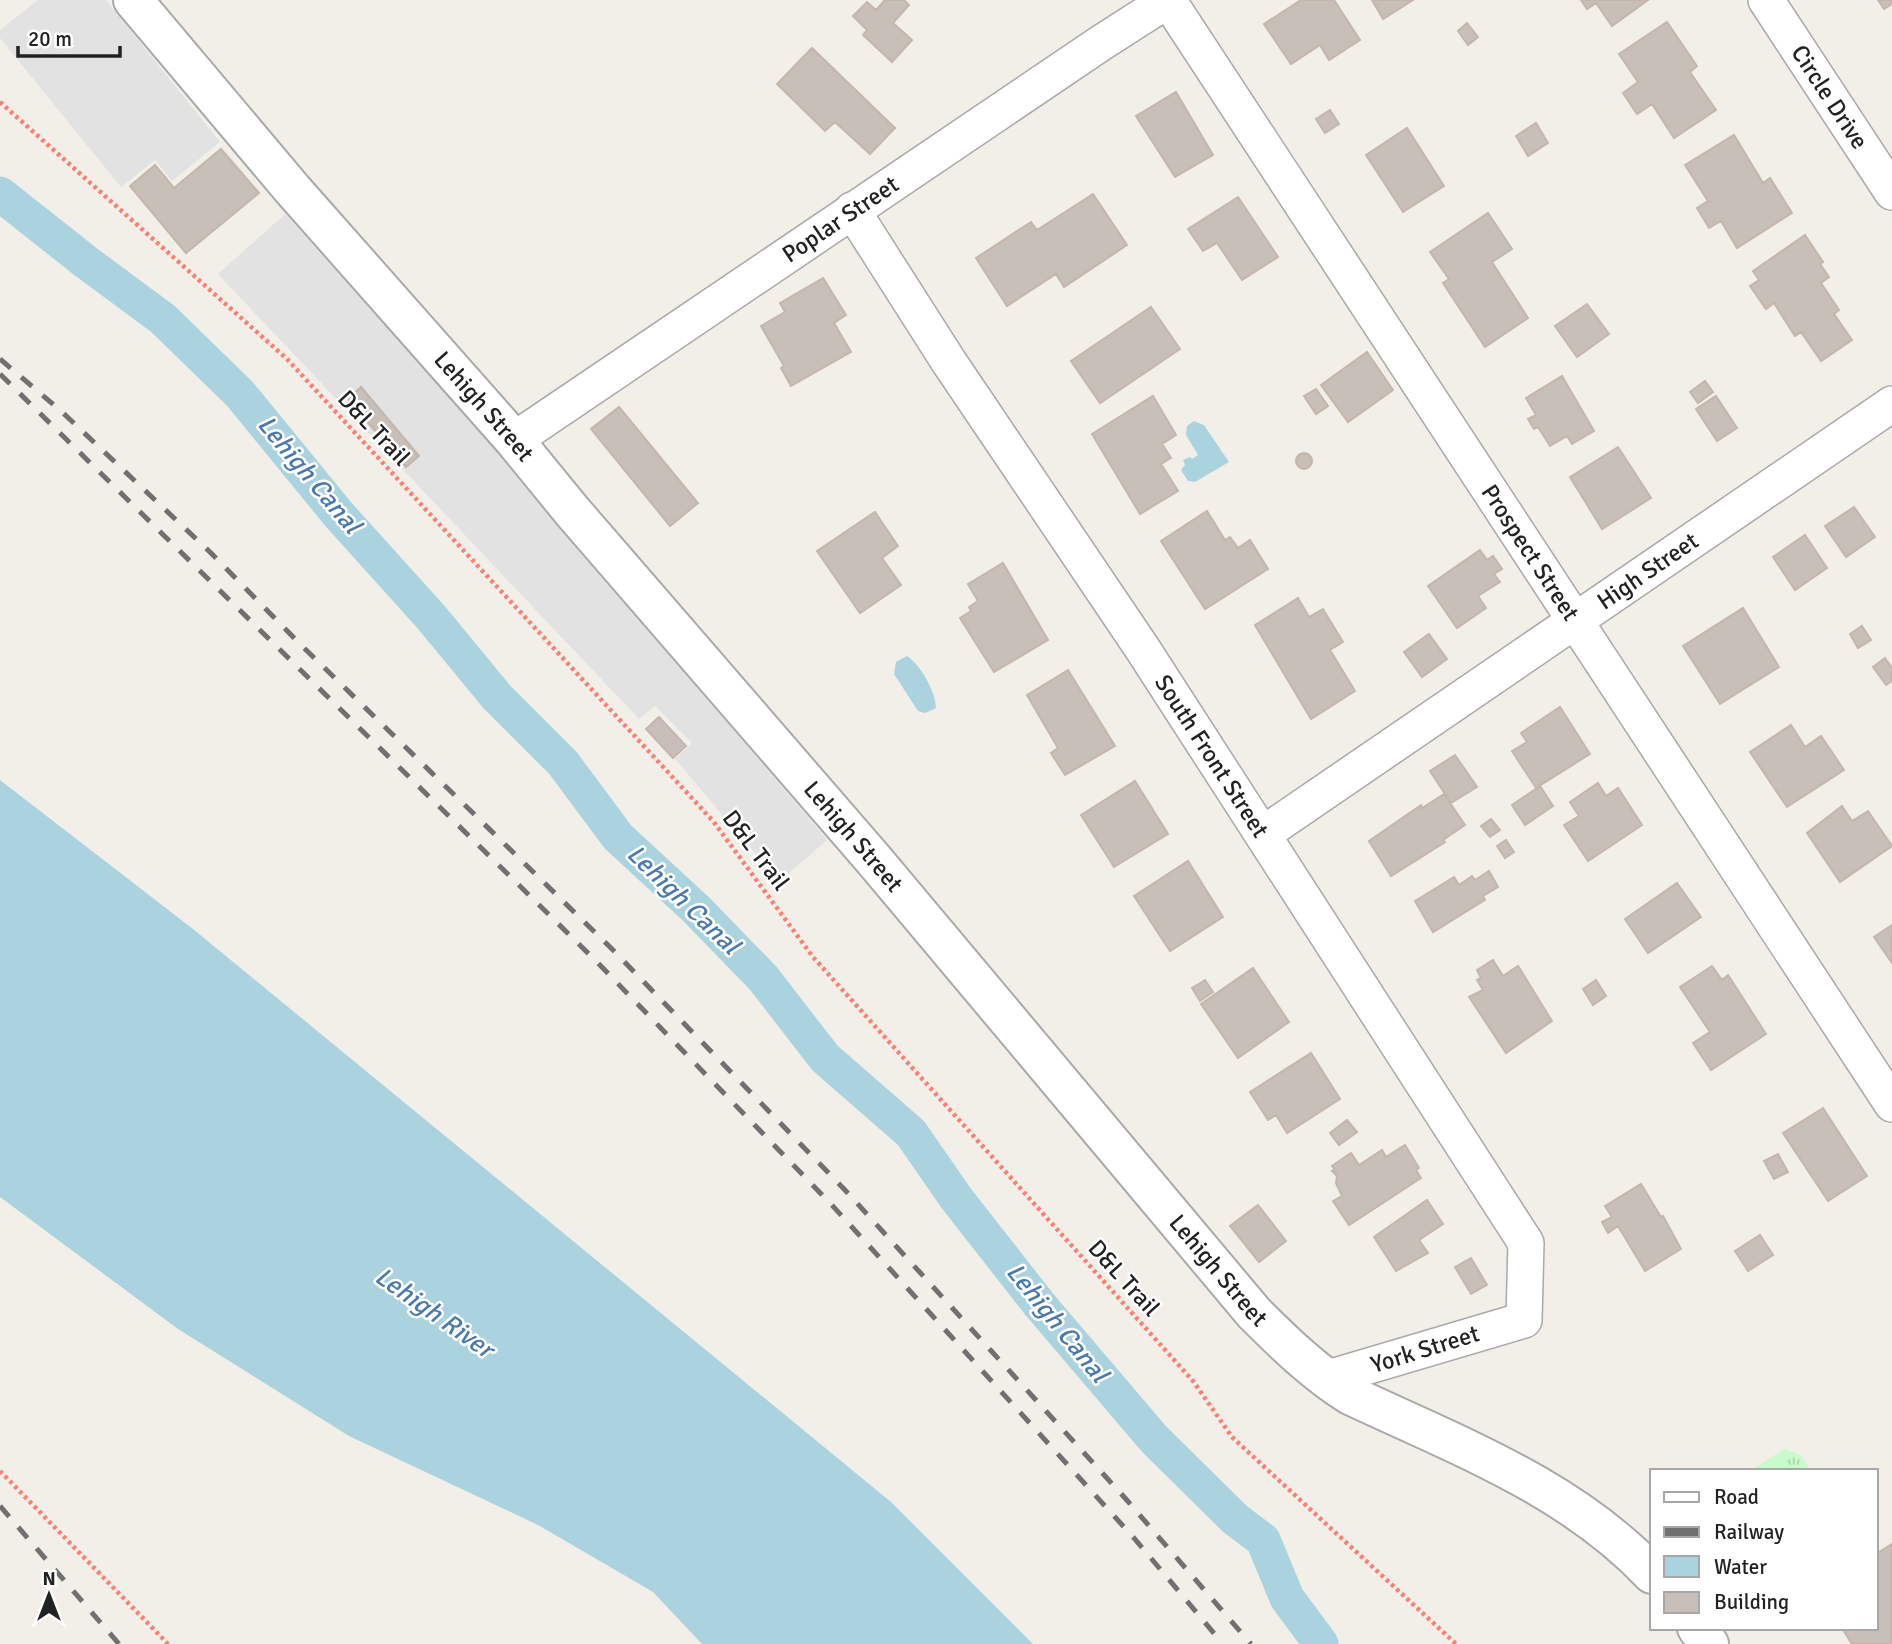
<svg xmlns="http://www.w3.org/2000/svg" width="1892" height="1644" font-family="Signika,sans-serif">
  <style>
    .park { fill: url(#park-tufts) }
    .parking { fill: #e2e2e2 }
    .water { fill: #aad3df }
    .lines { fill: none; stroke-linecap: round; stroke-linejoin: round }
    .canal { stroke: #aad3df; stroke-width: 35 }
    .building { fill: #c7bfb8; stroke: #c4b6ab; stroke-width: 2 }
    .minor-casing { stroke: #a9a9a9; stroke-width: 38 }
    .tertiary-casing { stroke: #a9a9a9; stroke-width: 42 }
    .path { stroke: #fa8072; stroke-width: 4.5; stroke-dasharray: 3.5 3.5; stroke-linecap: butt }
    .minor { stroke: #fff; stroke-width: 35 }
    .tertiary { stroke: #fff; stroke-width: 38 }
    .rail { stroke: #707070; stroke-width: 5; stroke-dasharray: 14 14; stroke-linecap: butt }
    .labels { text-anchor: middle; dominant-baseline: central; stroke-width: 5; stroke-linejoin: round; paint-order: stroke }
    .street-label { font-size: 24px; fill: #222; stroke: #fff }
    .water-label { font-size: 26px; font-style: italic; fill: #4a7aab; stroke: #fff }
  </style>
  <defs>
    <pattern id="park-tufts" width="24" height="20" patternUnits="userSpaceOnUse" patternTransform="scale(1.75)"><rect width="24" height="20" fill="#c8facc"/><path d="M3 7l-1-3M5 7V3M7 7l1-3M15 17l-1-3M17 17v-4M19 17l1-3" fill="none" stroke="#acd6af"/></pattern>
  </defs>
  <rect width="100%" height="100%" fill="#f2efe9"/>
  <!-- park -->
  <path class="park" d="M1784,1449L1801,1455L1811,1471H1750Z"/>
  <!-- parking -->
  <path class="parking" d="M38,0H106L220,142L172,181L155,160L121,187L0,38V30Z
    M285,214L466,415L827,840L779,882L675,759L692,743L655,706L639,719L218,274Z"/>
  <!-- water -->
  <path class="water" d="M1194,421L1204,425L1229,462L1195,482L1188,481L1181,470L1185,465L1183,460L1190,457L1192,459L1198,455L1186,435L1187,426Z
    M907,656C920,664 936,692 936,708L925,713L918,711L894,674L896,662Z
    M0,780L193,929L891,1502L1033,1644H702L653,1592L538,1525L349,1436L178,1329L0,1197Z"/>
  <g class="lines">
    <!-- canal -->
    <path class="canal" d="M0,194L86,262L163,319L240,394L339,515L431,617L497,697L563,763L618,837L696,909L763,978L825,1058L911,1133L956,1198L1039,1304L1154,1439L1235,1519L1263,1540L1287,1598L1321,1644"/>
  </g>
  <!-- building -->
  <path class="building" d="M885,0H904L909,5L893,23L912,40L892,62L863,35L867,30L853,16L867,2L876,10Z
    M1301,0H1334L1360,40L1329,60L1320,45L1291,64L1264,24Z
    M1372,0H1413L1383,19Z
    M1581,0H1648L1612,26L1596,3L1587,9Z
    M1878,0H1892V4L1884,9Z
    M1667,22L1697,66L1690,72L1716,110L1674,138L1652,104L1637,114L1623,93L1638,82L1619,54Z
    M1467,23L1478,37L1468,45L1458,31Z
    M812,48L895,128L870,154L835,122L825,131L777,84Z
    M1176,92L1213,155L1175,177L1136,116Z
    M1330,110L1339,124L1325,133L1316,119Z
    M1536,123L1548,143L1528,156L1516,136Z
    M1407,128L1444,186L1403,212L1366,155Z
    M1734,135L1763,183L1770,178L1792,213L1737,248L1721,221L1709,228L1697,208L1708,201L1685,165Z
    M221,149L259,193L186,253L130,186L155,165L174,188Z
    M1093,194L1127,245L1064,287L1056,274L1007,306L976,258L1031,222L1037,230Z
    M1238,197L1278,257L1242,280L1217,243L1203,251L1188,229Z
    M1488,213L1512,249L1492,262L1528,318L1485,347L1443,283L1449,279L1430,252Z
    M1805,235L1823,262L1820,264L1829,277L1821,283L1839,310L1834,314L1852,340L1821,361L1801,332L1795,336L1774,303L1766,309L1750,286L1759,280L1753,271Z
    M823,278L846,315L834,323L851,352L791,386L781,368L784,366L761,326L785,312L780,303Z
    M1587,304L1609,334L1577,357L1555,326Z
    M1151,307L1180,349L1100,403L1071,361Z
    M1367,352L1393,390L1348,422L1321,385Z
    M1562,376L1594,431L1572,444L1567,436L1550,446L1538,427L1534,429L1528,419L1536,415L1526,398Z
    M1705,381L1713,392L1698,403L1690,392Z
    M361,387L419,456L406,467L348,399Z
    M1316,389L1328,406L1316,414L1304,396Z
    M1153,396L1176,435L1162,444L1171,458L1161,464L1178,491L1140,514L1092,434Z
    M1716,396L1737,428L1717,441L1696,409Z
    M619,407L698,503L670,526L591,429Z
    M1618,447L1651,498L1602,529L1570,477Z
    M1296 461a8 8 0 1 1 16 0a8 8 0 1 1-16 0Z
    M1854,507L1875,537L1846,557L1825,526Z
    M1207,511L1225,540L1230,537L1238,548L1250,540L1268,569L1205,609L1161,541Z
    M875,512L898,546L882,558L901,585L860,613L817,551Z
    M1805,535L1827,568L1795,590L1773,557Z
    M1480,550L1487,560L1493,556L1502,569L1494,574L1500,582L1478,596L1486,608L1457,628L1428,586Z
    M1003,563L1048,640L994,672L960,618L971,611L969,607L978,601L968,584Z
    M1298,598L1309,617L1323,609L1343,642L1330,650L1355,691L1311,719L1255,625Z
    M1743,608L1779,667L1720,704L1683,646Z
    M1862,626L1871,640L1858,648L1850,634Z
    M1429,634L1447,659L1422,677L1404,652Z
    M1885,658L1892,668V681L1886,685L1873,667Z
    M1068,670L1115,746L1065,775L1051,753L1058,748L1027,695Z
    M1560,707L1590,754L1536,788L1512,751L1527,742L1521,733Z
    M659,717L686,746L673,758L646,729Z
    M1791,725L1805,747L1821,736L1844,770L1787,807L1750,752Z
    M1455,755L1477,787L1451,803L1430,771Z
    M1135,781L1168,834L1114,867L1081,815Z
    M1598,783L1606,796L1618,788L1642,825L1588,861L1564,825L1579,816L1570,802Z
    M1540,786L1553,806L1525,825L1512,805Z
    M1444,794L1465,825L1443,840L1445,842L1391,876L1369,841L1421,805L1422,808Z
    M1842,806L1852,821L1868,811L1892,846L1840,882L1807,833Z
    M1491,819L1500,830L1490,837L1481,826Z
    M1506,840L1514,852L1505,858L1497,846Z
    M1188,861L1223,917L1170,951L1134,896Z
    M1489,871L1498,887L1483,896L1485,900L1433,932L1415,901L1454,877L1459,885L1472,876L1475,880Z
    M1677,883L1701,917L1648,953L1625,919Z
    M1892,925V963L1874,937Z
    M1493,960L1503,976L1518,966L1552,1021L1506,1053L1469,997L1483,990L1477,980L1481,978L1477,970Z
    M1712,966L1722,980L1728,975L1766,1034L1711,1070L1693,1043L1710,1032L1680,987Z
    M1253,968L1289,1022L1238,1058L1201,1004Z
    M1205,980L1213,992L1200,1001L1192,988Z
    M1596,980L1606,996L1593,1005L1583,989Z
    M1311,1053L1340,1099L1287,1133L1276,1115L1268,1120L1250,1092Z
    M1823,1108L1867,1176L1828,1201L1783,1133Z
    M1347,1120L1357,1132L1339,1145L1330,1133Z
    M1405,1145L1419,1168L1416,1170L1421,1178L1349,1225L1333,1201L1342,1196L1336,1183L1337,1176L1332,1171L1335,1170L1332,1166L1351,1153L1359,1165L1382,1150L1386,1157Z
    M1778,1154L1788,1172L1774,1179L1764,1161Z
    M1641,1184L1661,1217L1663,1216L1681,1249L1645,1271L1618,1226L1608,1233L1602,1222L1612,1217L1605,1206Z
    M1427,1200L1443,1224L1419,1240L1428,1253L1396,1271L1374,1237Z
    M1258,1205L1286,1241L1259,1262L1230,1226Z
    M1760,1235L1773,1255L1748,1271L1735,1251Z
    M1471,1258L1487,1285L1471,1294L1455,1267Z
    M1892,1544V1644H1852L1842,1628H1876V1554Z"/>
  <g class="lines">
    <!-- minor casing -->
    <g class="minor-casing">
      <g id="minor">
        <path id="s1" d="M1766,0L1892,192"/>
        <path id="s2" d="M852,210L949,362L1142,648L1526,1243L1524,1320L1325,1379"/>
        <path id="s3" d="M514,440L1101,43L1168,0L1892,1104"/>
        <path id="s4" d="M1263,834L1892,404"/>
      </g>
    </g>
    <!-- tertiary casing -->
    <g class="tertiary-casing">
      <g id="tertiary">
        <path id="s5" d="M133,0L293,190L514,440L572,511L874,860L1254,1313C1284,1343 1314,1372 1350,1395C1456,1445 1570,1487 1652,1574"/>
        <path d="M1697,1628L1709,1644"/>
      </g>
    </g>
    <!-- path -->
    <path class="path" d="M0,102L287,359L713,821L813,957L1193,1381L1232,1437L1456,1644
      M0,1471L168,1644"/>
    <!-- minor -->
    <use href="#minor" class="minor"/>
    <!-- tertiary -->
    <use href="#tertiary" class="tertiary"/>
    <!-- rail -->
    <path class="rail" d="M0,359L61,411L211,553L298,642L613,950L845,1190L1125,1498L1251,1644
      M0,374L596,961L831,1204L1134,1538L1223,1644
      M0,1506L119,1644"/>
  </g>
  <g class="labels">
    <!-- street labels -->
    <g class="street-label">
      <text stroke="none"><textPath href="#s1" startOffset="116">Circle Drive</textPath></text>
      <text stroke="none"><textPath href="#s3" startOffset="394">Poplar Street</textPath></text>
      <text stroke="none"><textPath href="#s5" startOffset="537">Lehigh Street</textPath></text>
      <text transform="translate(374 428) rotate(47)">D&amp;L Trail</text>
      <text stroke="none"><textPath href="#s3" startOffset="1449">Prospect Street</textPath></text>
      <text stroke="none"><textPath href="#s4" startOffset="466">High Street</textPath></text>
      <text stroke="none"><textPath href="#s2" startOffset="654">South Front Street</textPath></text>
      <text stroke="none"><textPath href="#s5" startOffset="1104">Lehigh Street</textPath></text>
      <text transform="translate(756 850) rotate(53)">D&amp;L Trail</text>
      <text stroke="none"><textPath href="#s5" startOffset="1671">Lehigh Street</textPath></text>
      <text transform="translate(1124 1278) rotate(48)">D&amp;L Trail</text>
      <text transform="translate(1425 1349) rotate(-17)">York Street</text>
    </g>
    <!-- water labels -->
    <g class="water-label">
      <text transform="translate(309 475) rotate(50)">Lehigh Canal</text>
      <text transform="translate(683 900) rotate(44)">Lehigh Canal</text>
      <text transform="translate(434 1313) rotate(35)">Lehigh River</text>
      <text transform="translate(1057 1323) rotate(51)">Lehigh Canal</text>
    </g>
  </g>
  <!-- legend -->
  <rect x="1650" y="1469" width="228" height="161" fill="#ffffff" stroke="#a7a7a7" stroke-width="2"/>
  <rect x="1664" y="1492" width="35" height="10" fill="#ffffff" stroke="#a7a7a7" stroke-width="2"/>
  <text x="1714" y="1504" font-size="21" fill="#222222">Road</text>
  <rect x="1664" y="1527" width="35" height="10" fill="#707070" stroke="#a7a7a7" stroke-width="2"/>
  <text x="1714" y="1539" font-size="21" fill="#222222">Railway</text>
  <rect x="1664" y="1556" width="35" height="21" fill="#aad3df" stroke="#a7a7a7" stroke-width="2"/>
  <text x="1714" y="1574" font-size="21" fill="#222222">Water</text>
  <rect x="1664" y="1592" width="35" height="21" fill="#c7bfb8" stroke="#a7a7a7" stroke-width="2"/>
  <text x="1714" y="1609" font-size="21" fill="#222222">Building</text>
  <!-- north arrow -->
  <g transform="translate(49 1595)" stroke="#ffffff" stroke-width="5" paint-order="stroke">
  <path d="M0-5L12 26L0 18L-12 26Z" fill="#222222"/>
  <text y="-10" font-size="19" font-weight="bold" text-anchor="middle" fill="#222222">N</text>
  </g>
  <!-- scale -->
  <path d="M18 46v10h102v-10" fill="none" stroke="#222222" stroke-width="3.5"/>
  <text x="28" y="46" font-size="21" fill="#222222" stroke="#ffffff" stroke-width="5" paint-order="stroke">20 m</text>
</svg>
